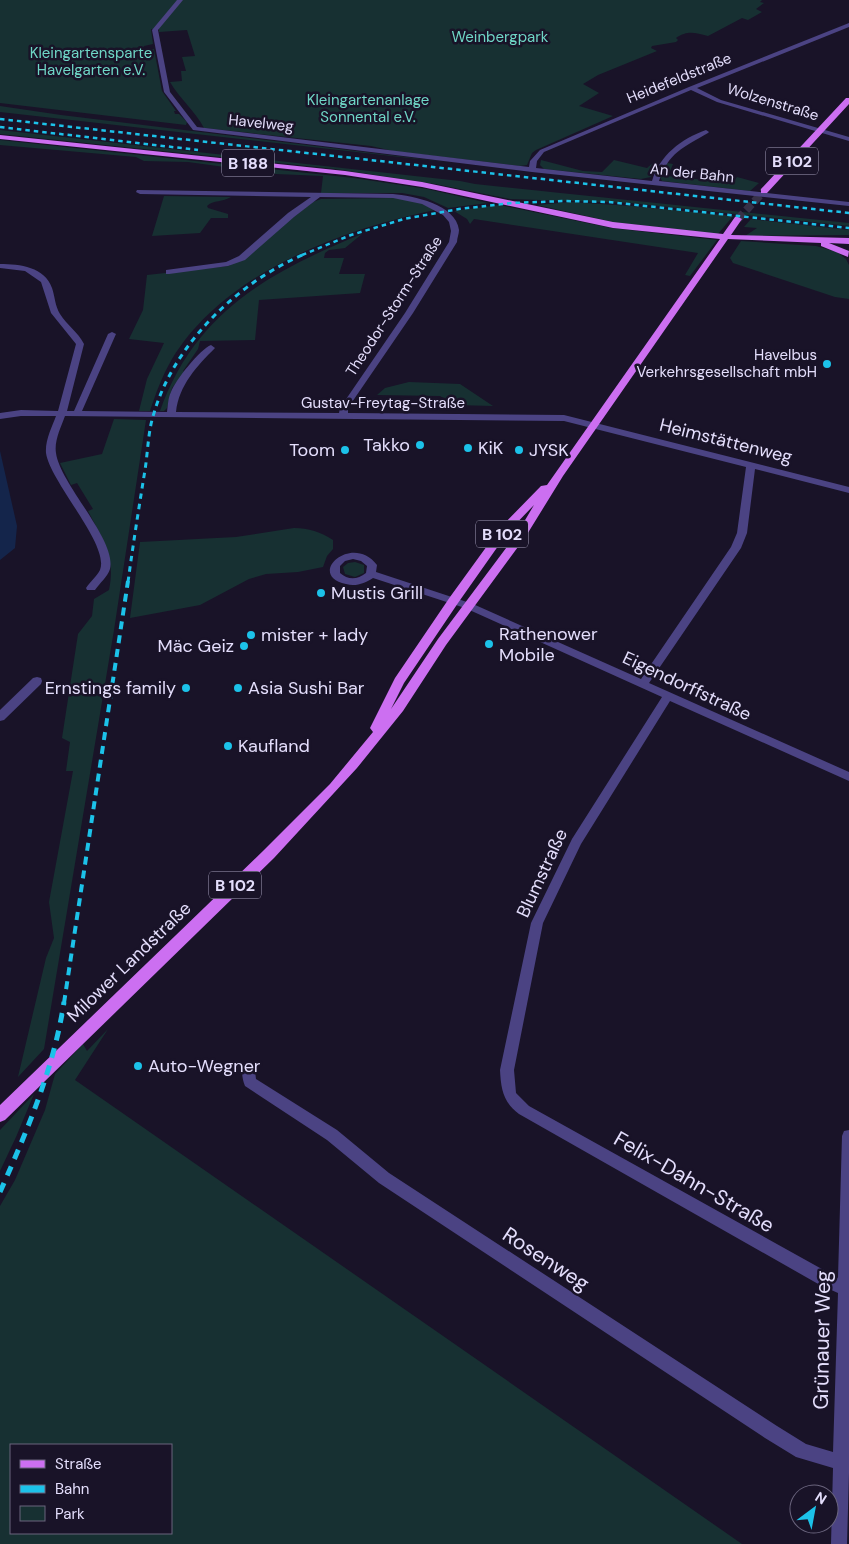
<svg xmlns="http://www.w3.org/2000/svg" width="849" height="1544" font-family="'DM Sans',sans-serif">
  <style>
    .green { fill: #173032; fill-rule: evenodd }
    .water { fill: #14254b }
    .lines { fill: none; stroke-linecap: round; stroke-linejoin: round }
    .primary-tunnel { stroke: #373148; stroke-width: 8; stroke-dasharray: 8 4; stroke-linecap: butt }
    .minor { fill: #4b4383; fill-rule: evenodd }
    .primary { fill: #cc6ff1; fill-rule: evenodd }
    .rail-far3 { stroke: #1cc2e9; stroke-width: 2.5; stroke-dasharray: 4.5 4; stroke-linecap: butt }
    .rail-far2 { stroke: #1cc2e9; stroke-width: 3; stroke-dasharray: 5.5 5; stroke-linecap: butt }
    .rail-far1 { stroke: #1cc2e9; stroke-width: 4; stroke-dasharray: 8 6; stroke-linecap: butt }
    .rail { stroke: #1cc2e9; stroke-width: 5; stroke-dasharray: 10 8; stroke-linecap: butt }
    .poi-dot { fill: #1cc2e9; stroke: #191328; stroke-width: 2 }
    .labels { text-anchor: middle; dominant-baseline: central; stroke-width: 5; stroke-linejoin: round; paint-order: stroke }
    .far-park-label { font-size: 15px; fill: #6fd6c6; stroke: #191328 }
    .far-street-label { font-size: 15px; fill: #e4defc; stroke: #191328 }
    .far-poi-label { font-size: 15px; fill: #e4defc; stroke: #191328; text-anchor: end }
    .shield { fill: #191328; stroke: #a7a1bc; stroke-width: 1 }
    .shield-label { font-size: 16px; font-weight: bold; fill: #e4defc }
    .street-label { font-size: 18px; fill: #e4defc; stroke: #191328 }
    .poi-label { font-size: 18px; fill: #e4defc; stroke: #191328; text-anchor: start }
    .near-street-label { font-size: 21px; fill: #e4defc; stroke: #191328 }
  </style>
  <rect width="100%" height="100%" fill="#191328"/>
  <!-- green -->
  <path class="green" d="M0,0H762L760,2L764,3L756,9L762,12L748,20L742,18L708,36C695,33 688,30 676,38L678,40L676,42L652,46L651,48L657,51L598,75L583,84L599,93L579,106L613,116L536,150L532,153L527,165L520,166L393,151L371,146L204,128C195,111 180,99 170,82L182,81L181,71H186L182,57L195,56L187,30L159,32V29H151L153,44L144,46L142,49H154L162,91L176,111H174L175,114H179L187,122L186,125L0,103Z
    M0,106L61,115L454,163L0,112Z
    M0,130L460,181L475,184L849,223V226L631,203L510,199L435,184L335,169L0,134Z
    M0,140L354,178L427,189L488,203L448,208L424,197L402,193H321L323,176L276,174L188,162L144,161L136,157L0,145Z
    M541,160L583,171L602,172L614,160L647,168L655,161H657L651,177L641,179L544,169L540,165Z
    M667,163L673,164L668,176L732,183L737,177L759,183L750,191L662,181L660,177Z
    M164,196L231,197C223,202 213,200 207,206L208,208L228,214V218H211L200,233L152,236Z
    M395,198L418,202L435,210C342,229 224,273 172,359C162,376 156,393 150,411H139L147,379L164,343L129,339L143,310L147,275L229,266L313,202L321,199Z
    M570,202L632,206L733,216L718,234L613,222L537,205Z
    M499,205L611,228L717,240L690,276L685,275L698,253L474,219L470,224L467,219L454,211Z
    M751,219L849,230V235L745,236L757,228L744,227Z
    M362,234L345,248L329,250L325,253L324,258H344L339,274H365L360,293L259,300L255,340L200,341L198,349L183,371L185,372L172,388L167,408L164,411H160C195,312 269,272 362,234Z
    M741,241L816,246L837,252L846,259L849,265V299L835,297L733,263L730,258Z
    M409,382L460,384L493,406L456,405L440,396L377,395L385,388Z
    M114,419L146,420L114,630L44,1049L18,1077L46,958L54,938L49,902L73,771H66L70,742L62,738L78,634L92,616L94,599L109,590C116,557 103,540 88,511L93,509L77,483L71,485L60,463L102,454Z
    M294,528C308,528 321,532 333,540V549L327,556L323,567L298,572L266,574L249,579L200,605L130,618L140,542L236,537Z
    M355,562L364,565V573L355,577L345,574L343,567L348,563Z
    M108,1029L75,1080L742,1544H0V1206L15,1180L45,1110L55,1074L83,1044L87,1051ZM171,1445V1533H11V1445Z
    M34,1094L16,1137L0,1171V1130Z"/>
  <!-- water -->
  <path class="water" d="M0,451L17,526L15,548L0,560Z"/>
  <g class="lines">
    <!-- primary-tunnel -->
    <path class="primary-tunnel" d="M738,219L764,191"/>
    <!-- minor -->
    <path class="minor" d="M177,0H183L158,30L170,92L197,127L529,167L530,161L540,150L689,87L849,23V27L697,88L721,100L849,137V141L717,102L691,90L544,152L537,161L536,168L652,181C660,155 681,139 706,130L709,132L708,133C684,147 668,153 659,181L849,202V206L532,172L193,130L164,92L152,30Z
      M137,190L393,194C413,196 456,204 459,230C459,234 457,238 457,242L413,313L348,408V413L564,415L849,487V493L755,469L747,533L741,548L649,683L849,772V781L670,701L581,844L543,923L514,1070L516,1093L529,1106L838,1278L842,1136L844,1131L849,1130V1473L847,1544H831L833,1468L796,1457L765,1438L379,1183L327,1140L245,1086C242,1079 241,1070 244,1063L249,1061L254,1063L256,1079L337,1130L389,1173L777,1426L806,1444L833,1452L838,1293L820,1285L519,1114C503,1102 501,1089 500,1070L531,923L572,839L662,697L465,608L373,578C365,583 356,587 346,584C305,575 352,532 377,565L376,572L473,604L641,679L731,547L737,533L746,467L564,421L65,416C61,427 54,441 56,453C60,484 117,540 110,569C108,576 99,584 95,590H87L86,588C90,582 97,576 100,570C110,545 50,482 46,453C45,440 52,427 56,416H21L0,419V413L21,410L58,411L76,344L51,313L41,282L25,271L0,268V264C20,264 45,267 52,288C55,297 55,306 60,314C67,325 78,332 84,344L67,411H74L108,334L112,332L116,334L82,411L167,412C168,405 168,398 171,392C175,381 200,349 211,345L215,348C197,366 179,385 176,412L339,413L340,408L405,313L449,242L451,231L449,222L443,215L422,204L393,198L320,197L294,217L245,260L228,266L169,274H166V270L226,262L239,256L288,213L311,197L140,194L136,192ZM353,559L361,561L367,566L366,573C357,580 348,580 340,573V566L345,561Z
      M37,677L41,678L42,681L41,684L4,720L0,721V710L33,678Z"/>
    <!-- primary -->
    <path class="primary" d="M846,98H849V104L767,193H761V189Z
      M0,135L345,171L422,182L613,222L723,234L735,217H738L742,219L731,235L849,238V244L829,243L849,251L848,257L821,246V243L728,239L563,476L526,536L446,645L403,711L357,768L274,858L5,1120L0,1122V1105L264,850L330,784L373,732L370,728L395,678L450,597L500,528L541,486L547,485L720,239L613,228L422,187L345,175L0,139ZM534,505L518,532L438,639L391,709L404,683L458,603L508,532Z"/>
    <!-- rail-far3 -->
    <path class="rail-far3" d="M0,119L849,213
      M0,127L198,150
      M302,255L351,235L404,219L459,209L512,203L564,201L609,202L849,228"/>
    <!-- rail-far2 -->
    <path class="rail-far2" d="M128,582C133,545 139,507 145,470C148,451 148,431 154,413C174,344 239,281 305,254"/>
    <!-- rail-far1 -->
    <path class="rail-far1" d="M64,1003L128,581"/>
    <!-- rail -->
    <path class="rail" d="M0,1192C27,1131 54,1068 64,1002"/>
  </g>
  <!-- markers -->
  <g class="poi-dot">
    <circle cx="827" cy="364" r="5"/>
    <circle cx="420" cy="445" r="5"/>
    <circle cx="468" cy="448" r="5"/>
    <circle cx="345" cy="450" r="5"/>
    <circle cx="519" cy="450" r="5"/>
    <circle cx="321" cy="593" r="5"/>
    <circle cx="251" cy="635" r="5"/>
    <circle cx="489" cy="644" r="5"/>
    <circle cx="244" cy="646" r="5"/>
    <circle cx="186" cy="688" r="5"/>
    <circle cx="238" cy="688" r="5"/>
    <circle cx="228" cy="746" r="5"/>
    <circle cx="138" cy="1066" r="5"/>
  </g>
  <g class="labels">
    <!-- far-park labels -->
    <g class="far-park-label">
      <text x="500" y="37">Weinbergpark</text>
      <text x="91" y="53">Kleingartensparte<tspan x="91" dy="17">Havelgarten e.V.</tspan></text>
      <text x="368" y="100">Kleingartenanlage<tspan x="368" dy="17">Sonnental e.V.</tspan></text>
    </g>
    <!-- far-street labels -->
    <g class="far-street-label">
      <text transform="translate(679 78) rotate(-22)">Heidefeldstraße</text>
      <text transform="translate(773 102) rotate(17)">Wolzenstraße</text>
      <text transform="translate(261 123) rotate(6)">Havelweg</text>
      <text transform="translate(692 173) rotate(6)">An der Bahn</text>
      <text transform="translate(394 306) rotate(-57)">Theodor-Storm-Straße</text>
      <text x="383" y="403">Gustav-Freytag-Straße</text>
    </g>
    <!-- far-poi labels -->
    <g class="far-poi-label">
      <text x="817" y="355">Havelbus<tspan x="817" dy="17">Verkehrsgesellschaft mbH</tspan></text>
    </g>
    <!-- shield labels -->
    <g class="shield">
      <rect x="766" y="147.5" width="52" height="27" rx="4"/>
      <rect x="222" y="149.5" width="52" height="27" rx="4"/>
      <rect x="476" y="520.5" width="52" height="27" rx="4"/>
      <rect x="209" y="871.5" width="52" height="27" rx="4"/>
    </g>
    <g class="shield-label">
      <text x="792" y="161">B 102</text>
      <text x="248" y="163">B 188</text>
      <text x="502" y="534">B 102</text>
      <text x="235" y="885">B 102</text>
    </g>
    <!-- street labels -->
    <g class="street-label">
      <text transform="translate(726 441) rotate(14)">Heimstättenweg</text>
      <text transform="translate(687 686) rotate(25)">Eigendorffstraße</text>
      <text transform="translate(542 873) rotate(-65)">Blumstraße</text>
      <text transform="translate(129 962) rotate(-44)">Milower Landstraße</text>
    </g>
    <!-- poi labels -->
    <g class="poi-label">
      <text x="410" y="445" text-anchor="end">Takko</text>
      <text x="478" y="448">KiK</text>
      <text x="335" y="450" text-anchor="end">Toom</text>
      <text x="529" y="450">JYSK</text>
      <text x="331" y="593">Mustis Grill</text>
      <text x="499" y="634">Rathenower<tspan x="499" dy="21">Mobile</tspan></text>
      <text x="261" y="635">mister + lady</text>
      <text x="234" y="646" text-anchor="end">Mäc Geiz</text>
      <text x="176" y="688" text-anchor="end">Ernstings family</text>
      <text x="248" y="688">Asia Sushi Bar</text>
      <text x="238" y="746">Kaufland</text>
      <text x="148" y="1066">Auto-Wegner</text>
    </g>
    <!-- near-street labels -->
    <g class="near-street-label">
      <text transform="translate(694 1182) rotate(30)">Felix-Dahn-Straße</text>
      <text transform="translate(546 1259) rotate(33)">Rosenweg</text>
      <text transform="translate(822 1340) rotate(-89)">Grünauer Weg</text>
    </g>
  </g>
  <!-- legend -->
  <rect x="10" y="1444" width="162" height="90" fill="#191328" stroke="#6a647d"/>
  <rect x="20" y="1460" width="25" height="8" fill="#cc6ff1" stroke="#6a647d"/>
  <text x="55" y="1469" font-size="15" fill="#e4defc">Straße</text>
  <rect x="20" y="1485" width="25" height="8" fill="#1cc2e9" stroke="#6a647d"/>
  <text x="55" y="1494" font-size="15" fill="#e4defc">Bahn</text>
  <rect x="20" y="1506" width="25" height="15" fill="#173032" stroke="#6a647d"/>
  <text x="55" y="1519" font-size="15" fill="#e4defc">Park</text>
  <!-- north arrow -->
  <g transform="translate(814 1509) rotate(32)"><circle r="24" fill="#191328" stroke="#6a647d"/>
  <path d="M0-4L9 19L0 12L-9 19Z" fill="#1cc2e9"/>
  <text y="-8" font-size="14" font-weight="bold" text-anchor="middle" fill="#e4defc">N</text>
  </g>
</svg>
